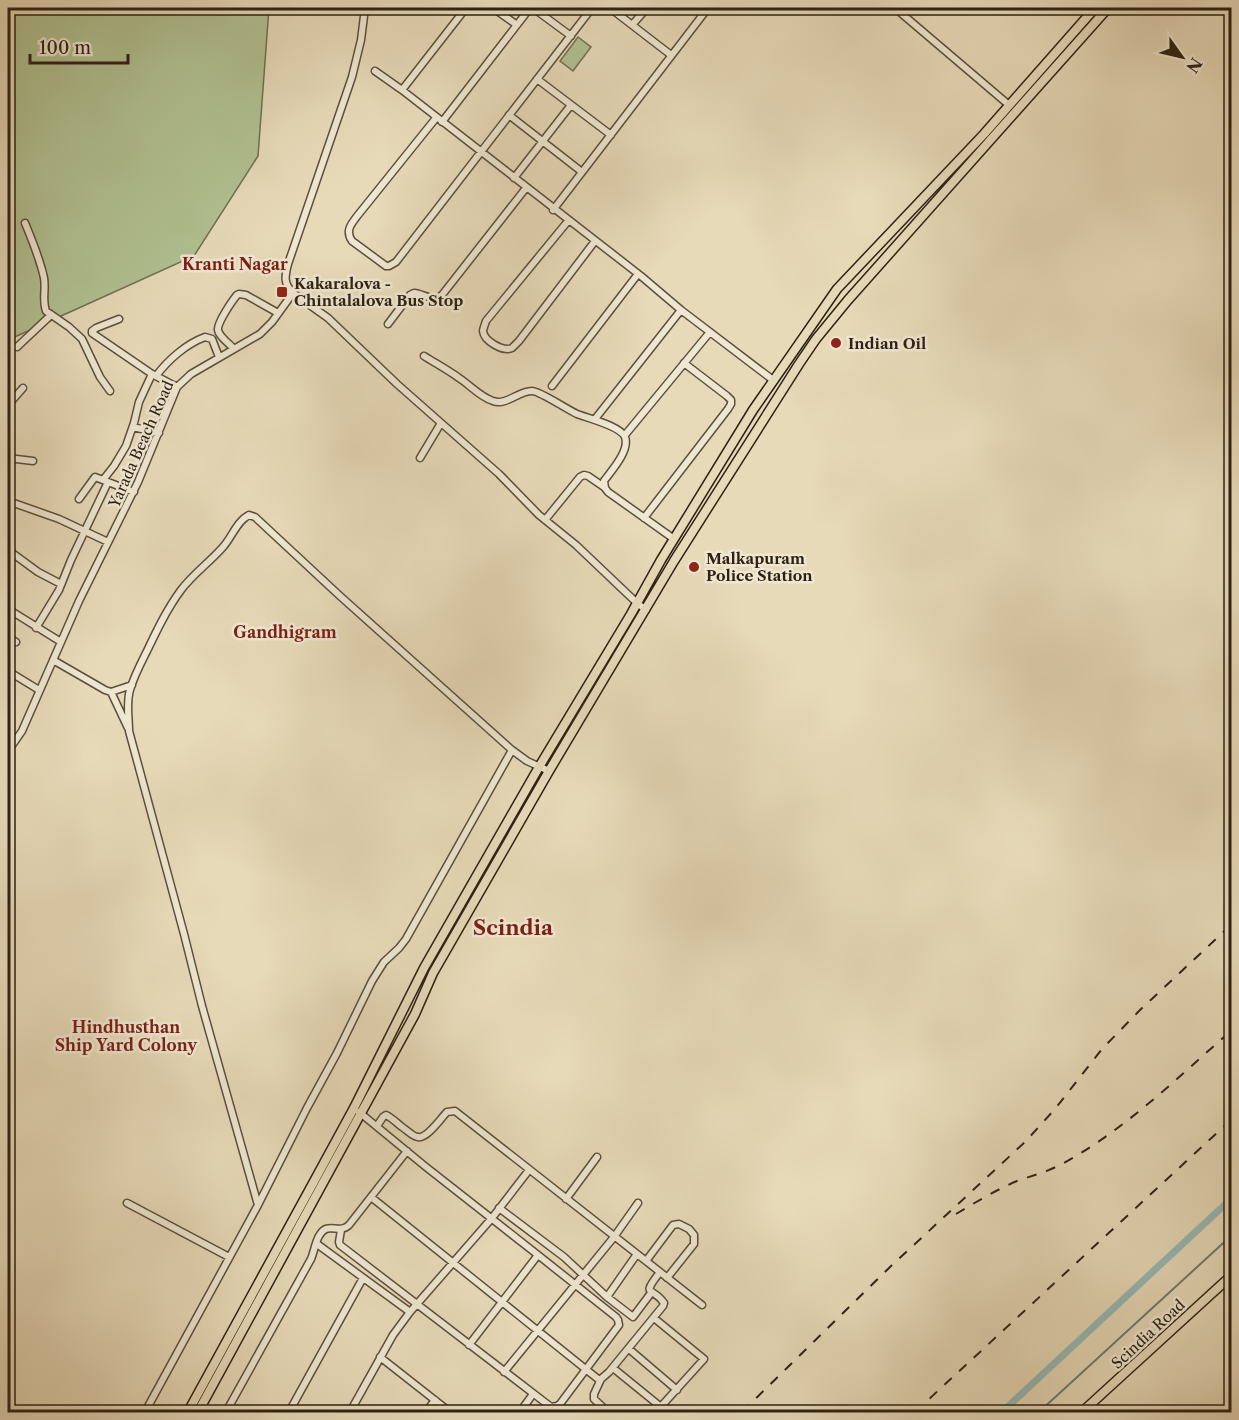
<svg xmlns="http://www.w3.org/2000/svg" width="1239" height="1420" font-family="'Libre Caslon Text',serif">
  <style>
    .green { fill: #b1c192; stroke: #6f7153; stroke-width: 1.5 }
    .lines { fill: none; stroke-linecap: round; stroke-linejoin: round }
    .stream { stroke: #6d7d75; stroke-width: 2 }
    .canal { stroke: #98bab6; stroke-width: 7 }
    .minor-casing { stroke: #5c4f3d; stroke-width: 9 }
    .major-casing { stroke: #2d2114; stroke-width: 11 }
    .minor { stroke: #efe7d2; stroke-width: 6 }
    .major { stroke: #e7dab9; stroke-width: 8 }
    .rail { stroke: #2d2114; stroke-width: 2; stroke-dasharray: 10 10; stroke-linecap: butt }
    .poi-dot { fill: #8f2418; stroke: #efe7d2; stroke-width: 2 }
    .labels { text-anchor: middle; dominant-baseline: central; stroke-width: 5; stroke-linejoin: round; paint-order: stroke }
    .poi-label { font-size: 15px; font-weight: bold; fill: #2d2114; stroke: #efe7d2; text-anchor: start }
    .street-label { font-size: 15px; fill: #2d2114; stroke: #efe7d2 }
    .neighbourhood-label { font-size: 16px; font-weight: bold; fill: #7a1f14; stroke: #efe7d2 }
    .district-label { font-size: 21px; font-weight: bold; fill: #7a1f14; stroke: #efe7d2 }
  </style>
  <rect width="100%" height="100%" fill="#e7dab9"/>
  <filter id="stains"><feTurbulence type="fractalNoise" baseFrequency=".00333" numOctaves="4"/><feColorMatrix values="0 0 0 0 .2 0 0 0 0 .09 0 0 0 0 .02 0 0 0 .5 -.17"/></filter>
  <radialGradient id="worn" r=".72"><stop offset=".6" stop-color="#630" stop-opacity="0"/><stop offset="1" stop-color="#630" stop-opacity=".3"/></radialGradient>
  <!-- green -->
  <path class="green" d="M8,8H269L258,156L194,256L8,340Z
    M578,37L591,47L573,71L560,61Z"/>
  <g class="lines">
    <!-- stream -->
    <path class="stream" d="M1039,1412L1232,1235"/>
    <!-- canal -->
    <path class="canal" d="M1002,1412L1232,1198"/>
    <!-- minor casing -->
    <g class="minor-casing">
      <path id="minor" d="M493,8L517,25
        M533,8L571,36
        M610,8L671,55
        M895,8L1009,105
        M632,25L647,8
        M375,71L402,90L641,276L681,310L595,419
        M537,79L611,135
        M402,90L466,8
        M509,115L582,172
        M436,118L358,215C351,224 345,231 352,241L386,266H389L396,262L592,8
        M442,122L530,8
        M514,178L571,105
        M553,210L708,8
        M568,221L486,321C485,324 483,329 483,331C484,341 503,352 512,348C513,347 518,342 519,341L595,241
        M25,223C32,240 40,259 44,278C46,289 42,300 46,311L69,327L82,339L100,377L110,391
        M293,293C283,283 285,276 288,264L352,77L361,40L365,8
        M681,310L773,380
        M119,319L96,328L92,331V333L152,374L177,387
        M388,324L410,295L414,293C424,294 433,302 442,295L526,188
        M17,347L51,315
        M234,349C230,344 219,337 218,330C217,323 232,301 237,295L239,294L246,295L278,313
        M424,356C435,363 448,370 459,378C470,385 480,397 493,401C506,406 518,391 532,391C540,391 566,409 577,414C587,418 621,426 625,437C630,451 611,471 604,481L605,488L608,492L674,539
        M156,376C168,360 186,344 205,337L212,339L219,357
        M552,386L638,274
        M8,405L23,388
        M133,427L159,433
        M625,435L710,332
        M8,458L33,461
        M420,458L441,423
        M103,480L114,466L126,446L134,423L139,402L152,374
        M79,499L95,477L134,492
        M8,501L59,519L108,542
        M644,518L728,409L731,404V400L727,396L684,363
        M545,520L580,477L584,475L588,476L604,487
        M8,550L38,572L61,584
        M8,609L61,642
        M36,628L59,590L71,560L108,482
        M8,637L16,642
        M53,660L105,690L111,692L132,685
        M8,671L39,690
        M111,692L128,728
        M8,747L13,744L22,731L79,601L138,482L177,387L191,374L260,334L272,322L293,293L328,318L397,384L499,474L539,515L576,545L637,603L646,610
        M377,1126L383,1117L386,1115C392,1118 397,1123 402,1127C407,1130 413,1137 418,1137C427,1139 441,1118 447,1112L455,1111L702,1305
        M371,1197L598,1379H601L609,1372L663,1306L664,1303C653,1286 640,1298 660,1272
        M566,1199L597,1157
        M127,1203L229,1257
        M258,1205L202,1006L184,934L129,731C129,718 126,703 130,690C134,676 141,663 147,651C157,630 167,609 181,590C193,574 210,562 223,547C232,537 237,521 249,515L255,517L340,596L512,750L527,761L549,771
        M499,1208L564,1257L607,1297L633,1317L651,1293
        M341,1230L339,1242L340,1245L551,1407L557,1406L560,1404L619,1325L618,1320L616,1317L538,1255L426,1167L359,1112
        M317,1244L410,1312
        M646,1261L673,1225L679,1224L689,1229L694,1235V1244L667,1278
        M607,1297L637,1254
        M654,1318L704,1359L656,1412
        M469,1345L538,1255
        M629,1349L677,1390
        M380,1357L450,1412
        M613,1368L661,1407
        M504,1372L614,1237L638,1203
        M601,1379L594,1394V1399L608,1412
        M145,1412L258,1205L307,1108L337,1053L372,981L384,962L399,948L406,939L512,750
        M226,1412L311,1259C314,1252 315,1243 319,1236C328,1220 339,1235 349,1225L407,1151
        M289,1412L363,1278
        M350,1412L393,1335L410,1312L492,1218L529,1170
        M426,1412L435,1400
        M520,1412L533,1394"/>
    </g>
    <!-- major casing -->
    <g class="major-casing">
      <path id="major" d="M188,1412L317,1176L354,1108L424,968L464,898L539,767L631,614L661,560L753,410L837,289L984,134L1095,8
        M198,1412L415,1014L433,973L549,771L674,561L799,364L816,339L848,300L1108,8
        M1082,1412L1232,1275"/>
    </g>
    <!-- minor -->
    <use href="#minor" class="minor"/>
    <!-- major -->
    <use href="#major" class="major"/>
    <!-- rail -->
    <path class="rail" d="M956,1214C976,1202 996,1190 1017,1181C1031,1176 1046,1172 1060,1165C1124,1131 1177,1078 1232,1030
      M742,1412L890,1267L1025,1142L1055,1109L1102,1049L1140,1010L1232,924
      M915,1412L1232,1119"/>
  </g>
  <!-- markers -->
  <g class="poi-dot">
    <rect x="276" y="286" width="12" height="12" rx="3"/>
    <circle cx="836" cy="343" r="6"/>
    <circle cx="694" cy="567" r="6"/>
  </g>
  <g class="labels">
    <!-- poi labels -->
    <g class="poi-label">
      <text x="294" y="283">Kakaralova -<tspan x="294" dy="17">Chintalalova Bus Stop</tspan></text>
      <text x="848" y="343">Indian Oil</text>
      <text x="706" y="558">Malkapuram<tspan x="706" dy="17">Police Station</tspan></text>
    </g>
    <!-- street labels -->
    <g class="street-label">
      <text transform="translate(141 444) rotate(-66)">Yarada Beach Road</text>
      <text transform="translate(1148 1334) rotate(-43)">Scindia Road</text>
    </g>
    <!-- neighbourhood labels -->
    <g class="neighbourhood-label">
      <text x="235" y="264">Kranti Nagar</text>
      <text x="285" y="632">Gandhigram</text>
      <text x="126" y="1027">Hindhusthan<tspan x="126" dy="18">Ship Yard Colony</tspan></text>
    </g>
    <!-- district labels -->
    <g class="district-label">
      <text x="513" y="927">Scindia</text>
    </g>
  </g>
  <!-- margin -->
  <rect width="1239" height="1420" fill="none" stroke="#e7dab9" stroke-width="30"/>
  <rect x="9" y="9" width="1221" height="1402" fill="none" stroke="#2d2114" stroke-width="3"/>
  <rect x="15" y="15" width="1209" height="1390" fill="none" stroke="#2d2114" stroke-width="1.5"/>
  <!-- north arrow -->
  <g transform="translate(1182 57) rotate(124)" stroke="#efe7d2" stroke-width="4.5" paint-order="stroke">
  <path d="M0-4.5L10 22L0 15L-10 22Z" fill="#2d2114"/>
  <text y="-9" font-size="16" font-weight="bold" text-anchor="middle" fill="#2d2114">N</text>
  </g>
  <!-- scale -->
  <path d="M30 54v9h98v-9" fill="none" stroke="#2d2114" stroke-width="3"/>
  <text x="39" y="54" font-size="18" fill="#2d2114" stroke="#efe7d2" stroke-width="4.5" paint-order="stroke">100 m</text>
  <rect width="100%" height="100%" filter="url(#stains)"/>
  <rect width="100%" height="100%" fill="url(#worn)"/>
</svg>
